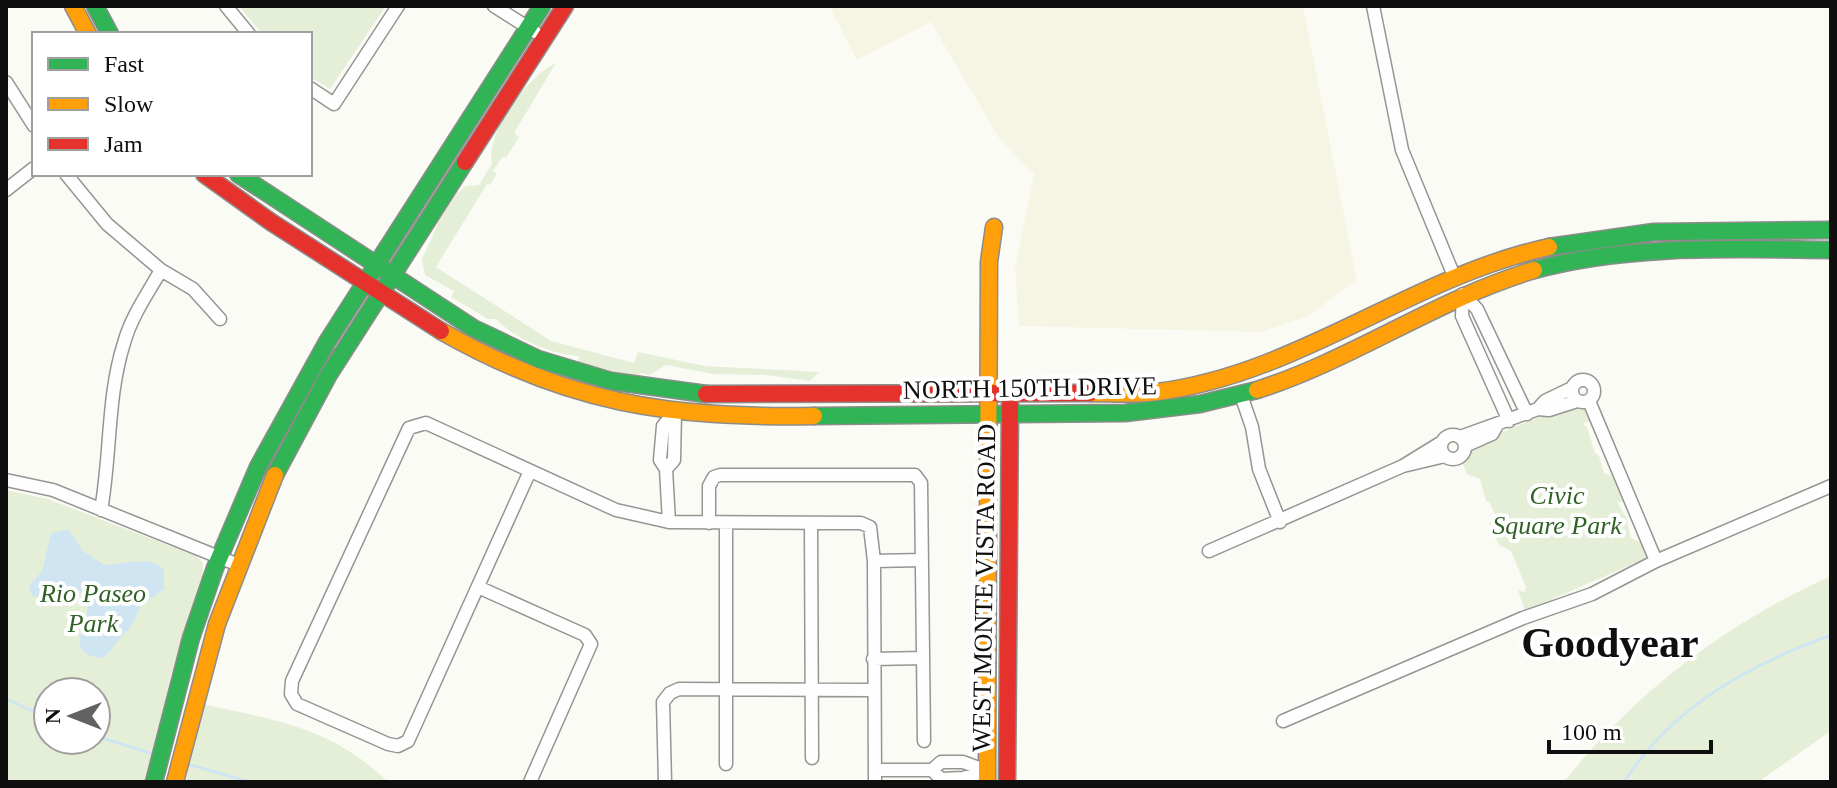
<svg xmlns="http://www.w3.org/2000/svg" width="1837" height="788" font-family="Georgia,serif">
  <style>
    .farmland { fill: #f6f5e4 }
    .green { fill: #e5efd8; fill-rule: evenodd }
    .water { fill: #cfe5f2 }
    .lines { fill: none; stroke-linecap: round; stroke-linejoin: round }
    .stream { stroke: #cfe5f2; stroke-width: 3 }
    .street-casing { stroke: #959593; stroke-width: 15 }
    .fast-casing { stroke: #8c8c8a; stroke-width: 19 }
    .slow-casing { stroke: #8c8c8a; stroke-width: 19 }
    .jam-casing { stroke: #8c8c8a; stroke-width: 19 }
    .street { stroke: #fefefe; stroke-width: 12 }
    .fast { stroke: #30b455; stroke-width: 16 }
    .slow { stroke: #ff9f0a; stroke-width: 16 }
    .jam { stroke: #e5322d; stroke-width: 16 }
    .labels { text-anchor: middle; dominant-baseline: central; stroke-width: 8; stroke-linejoin: round; paint-order: stroke }
    .street-label { font-size: 26px; fill: #0f0f0f; stroke: #fff }
    .park-label { font-size: 26px; font-style: italic; fill: #316225; stroke: #fff }
    .town-label { font-size: 42px; font-weight: bold; fill: #0f0f0f; stroke: #fff }
  </style>
  <rect width="100%" height="100%" fill="#fbfbf6"/>
  <!-- farmland -->
  <path class="farmland" d="M829,6H1303L1357,280L1308,316L1261,332L1019,326L1015,267L1034,174L998,137L931,22L857,60Z"/>
  <!-- green -->
  <path class="green" d="M239,6H386L330,89L310,77V34H262Z
    M556,63L514,133L519,137L506,158L503,156L493,171L497,173L490,185L487,184L436,267L551,341L634,363L638,352L705,366L819,372L810,381L765,375L713,374L666,365L650,375L641,373L634,377L577,363L580,356C552,355 515,339 496,319H488L451,297L454,291L425,275L422,259L439,221L456,194L466,186L479,185L492,164C485,132 528,76 556,63Z
    M1563,406H1587L1592,422H1585L1583,425L1587,427L1595,453L1599,456L1604,473L1616,478L1626,502H1617L1626,517L1631,538L1644,544L1649,557L1525,611L1518,590L1524,592L1526,587L1511,551L1499,545L1489,523L1498,522L1490,503L1486,501L1480,479L1467,474L1461,460L1478,443Z
    M6,490L48,499L196,556L203,563V577L171,674L147,782H6ZM48,692H96V740H48Z
    M1831,576V731L1758,782H1564C1635,692 1727,623 1831,576Z
    M202,704C275,720 332,727 388,782H186Z"/>
  <!-- water -->
  <path class="water" d="M68,529L83,551L104,565C125,565 150,554 164,570V589L140,607L134,622L104,658C62,655 88,627 88,605L80,591C62,589 49,598 32,596L29,586L42,571L51,533Z"/>
  <g class="lines">
    <!-- stream -->
    <path class="stream" d="M6,699L48,718
      M96,736L153,754
      M184,763L250,782
      M1624,782C1673,706 1749,665 1831,635"/>
    <!-- street casing -->
    <g class="street-casing">
      <path id="street" d="M226,6L249,34
        M494,6L535,32
        M1373,6L1402,150L1454,276
        M6,82L34,126
        M310,88L334,104L398,6
        M66,174L107,224L161,270L193,289L220,319
        M6,190L34,168
        M1463,294L1462,316L1509,421
        M1463,294L1477,309L1527,414
        M1572 391a11 11 0 1 1 22 0a11 11 0 1 1-22 0Z
        M1241,395L1252,427L1259,469L1280,522
        M1589,401L1656,561
        M1538,409L1549,410L1577,401
        M1441 447a12 12 0 1 1 24 0a12 12 0 1 1-24 0Z
        M1460,437L1538,409L1545,401L1572,388
        M1465,446L1492,434L1496,427
        M1403,466L1445,456
        M666,469L674,460L675,412
        M530,471L408,741L398,746L388,744L297,704L291,694L292,681L409,428L426,423L616,510L669,522L861,523L870,527L874,561L875,782
        M6,480L53,490L236,564
        M101,510C111,455 107,396 124,343C131,317 148,293 161,270
        M669,522L666,469L660,460L663,426L675,412
        M709,523V486L714,477L720,475H915L921,483L924,741
        M726,523V764
        M811,523L812,758
        M1209,551L1403,466L1442,442
        M874,561L922,560
        M478,587L585,635L591,644L530,782
        M873,659L923,658
        M1283,721L1523,618L1592,594L1656,561L1831,486
        M941,762H963L987,771L963,778L941,779L932,770Z
        M875,770H932
        M665,782L663,702L670,693L679,689L874,690"/>
    </g>
    <!-- fast casing -->
    <g class="fast-casing">
      <path id="fast" d="M95,6L110,34
        M238,174L473,328L538,359L611,381L706,394
        M1549,247L1654,232L1831,230
        M1534,270C1630,244 1732,249 1831,250
        M814,416L1125,413L1200,404L1257,390
        M275,475L328,376L465,162
        M154,782L191,638L215,568L258,467L327,342L542,6"/>
    </g>
    <!-- slow casing -->
    <g class="slow-casing">
      <path id="slow" d="M73,6L88,34
        M441,331C569,404 669,418 814,416
        M1257,390C1354,359 1437,299 1534,270
        M1090,393C1112,393 1135,395 1157,392C1299,374 1411,277 1549,247
        M175,782L217,624L275,475
        M987,782L989,262L994,227"/>
    </g>
    <!-- jam casing -->
    <g class="jam-casing">
      <path id="jam" d="M465,162L565,6
        M204,174L271,222L441,331
        M706,394L1090,393
        M1007,782L1010,404"/>
    </g>
    <!-- street -->
    <use href="#street" class="street"/>
    <!-- fast -->
    <use href="#fast" class="fast"/>
    <!-- slow -->
    <use href="#slow" class="slow"/>
    <!-- jam -->
    <use href="#jam" class="jam"/>
  </g>
  <g class="labels">
    <!-- street labels -->
    <g class="street-label">
      <text transform="translate(1030 388) rotate(-1)">NORTH 150TH DRIVE</text>
      <text transform="translate(984 588) rotate(-89)">WEST MONTE VISTA ROAD</text>
    </g>
    <!-- park labels -->
    <g class="park-label">
      <text x="1557" y="495">Civic<tspan x="1557" dy="30">Square Park</tspan></text>
      <text x="93" y="593">Rio Paseo<tspan x="93" dy="30">Park</tspan></text>
    </g>
    <!-- town labels -->
    <g class="town-label">
      <text x="1610" y="643">Goodyear</text>
    </g>
  </g>
  <!-- border -->
  <rect width="1837" height="788" fill="none" stroke="#0f0f0f" stroke-width="16"/>
  <!-- legend -->
  <rect x="32" y="32" width="280" height="144" fill="#ffffff" stroke="#9f9f9f" stroke-width="2"/>
  <rect x="48" y="58" width="40" height="12" fill="#30b455" stroke="#9f9f9f" stroke-width="2"/>
  <text x="104" y="72" font-size="24" fill="#0f0f0f">Fast</text>
  <rect x="48" y="98" width="40" height="12" fill="#ff9f0a" stroke="#9f9f9f" stroke-width="2"/>
  <text x="104" y="112" font-size="24" fill="#0f0f0f">Slow</text>
  <rect x="48" y="138" width="40" height="12" fill="#e5322d" stroke="#9f9f9f" stroke-width="2"/>
  <text x="104" y="152" font-size="24" fill="#0f0f0f">Jam</text>
  <!-- north arrow -->
  <g transform="translate(72 716) rotate(270)"><circle r="38" fill="#ffffff" stroke="#9f9f9f" stroke-width="2"/>
  <path d="M0-6L14 30L0 20L-14 30Z" fill="#626260"/>
  <text y="-12" font-size="22" font-weight="bold" text-anchor="middle" fill="#0f0f0f">N</text>
  </g>
  <!-- scale -->
  <path d="M1549 740v12h162v-12" fill="none" stroke="#0f0f0f" stroke-width="4"/>
  <text x="1561" y="740" font-size="24" fill="#0f0f0f" stroke="#ffffff" stroke-width="6" paint-order="stroke">100 m</text>
</svg>
